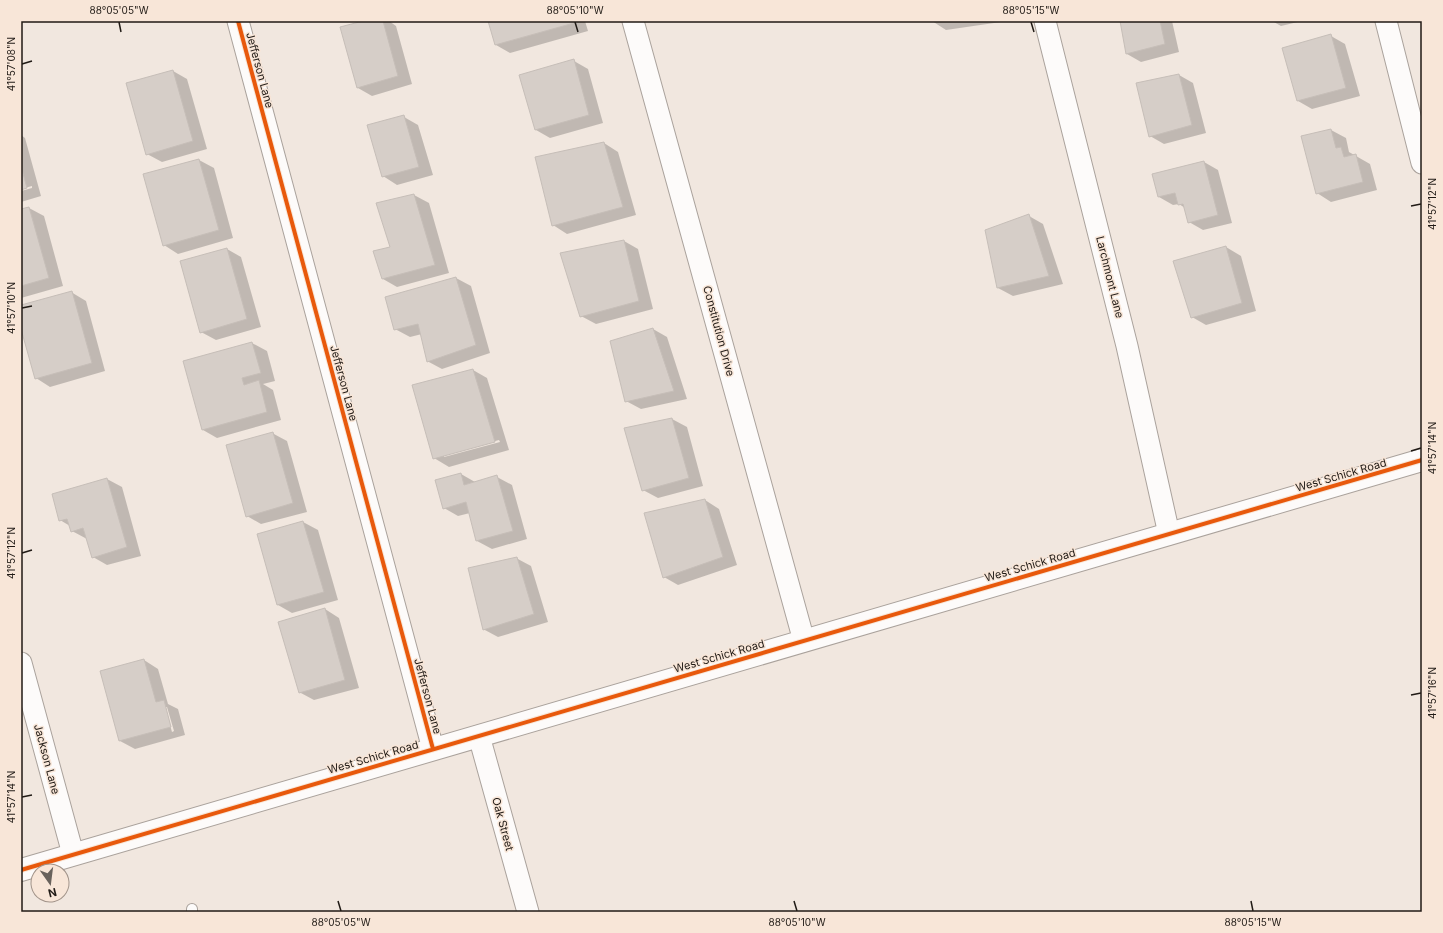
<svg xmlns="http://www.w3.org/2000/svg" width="1443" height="933" font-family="Inter,sans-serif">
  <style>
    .shadow { fill: #0003; fill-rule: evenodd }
    .building { fill: #d6cec8; stroke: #c6beb8 }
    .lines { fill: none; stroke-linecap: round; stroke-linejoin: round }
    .service-casing { stroke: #aaa29c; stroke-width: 12 }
    .minor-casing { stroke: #aaa29c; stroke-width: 23 }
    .tertiary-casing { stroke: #aaa29c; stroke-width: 24 }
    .service { stroke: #fdfbfa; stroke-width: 10 }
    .minor { stroke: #fdfbfa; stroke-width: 21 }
    .tertiary { stroke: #fdfbfa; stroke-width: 22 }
    .cycleway-casing { stroke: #f8e6d8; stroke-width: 6 }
    .cycleway { stroke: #e8590c; stroke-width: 4 }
    .ticks { fill: none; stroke: #201a15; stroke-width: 1.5 }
    .labels { text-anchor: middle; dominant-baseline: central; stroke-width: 3; stroke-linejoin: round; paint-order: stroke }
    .street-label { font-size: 11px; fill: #201a15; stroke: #f8e6d8 }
    .neatline { fill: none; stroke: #201a15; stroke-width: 1.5 }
    .ticks-label { font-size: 10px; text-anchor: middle; fill: #201a15 }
  </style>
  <rect width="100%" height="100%" fill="#f1e7df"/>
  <!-- shadow -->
  <path class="shadow" d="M367,21H389L396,26L412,84L372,96L358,88L342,27Z
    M489,21H585L588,31L510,53L496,45Z
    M932,21H1001V22L946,30Z
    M1121,21H1172L1179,52L1141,62L1127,54Z
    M1272,21H1302L1281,26Z
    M1331,36L1345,44L1360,96L1312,109L1298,101Z
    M574,61L588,69L603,123L550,138L536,130Z
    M173,71L187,79L207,149L162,162L147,154Z
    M1179,75L1193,83L1206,133L1164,144L1150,136Z
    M404,117L418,125L433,175L397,185L383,176Z
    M1331,130L1346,138L1349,152L1370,164L1377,190L1331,202L1317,193Z
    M21,135L25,138L41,196L21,202V191L32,188V186L21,189Z
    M604,143L618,152L636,215L567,234L553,225Z
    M199,160L214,168L233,238L178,254L164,245Z
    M1204,162L1218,170L1232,223L1203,230L1189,222L1185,208L1179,204L1173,205L1159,197Z
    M414,195L429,203L449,273L397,287L383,279L391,247Z
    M29,208L44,216L63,286L21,298V210Z
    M1029,216L1043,224L1063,284L1013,296L998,288Z
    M624,241L638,249L653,309L596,324L581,316Z
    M1226,247L1241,256L1256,311L1206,325L1192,317L1174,261Z
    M227,249L241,257L261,327L216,340L201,332Z
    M456,278L471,286L490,353L442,369L427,361L422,334L410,337L395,329Z
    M71,292L86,301L105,371L50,387L36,378L21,325V306Z
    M653,329L667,337L687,399L641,409L626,401Z
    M252,343L267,351L275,381L263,384L273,390L281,420L217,438L203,430L184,361Z
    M473,370L487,378L509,450L449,467L434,458ZM499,440L500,442L444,457V455Z
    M672,419L687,427L703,486L658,498L643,490L625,429Z
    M272,433L287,441L307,512L261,524L247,516Z
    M461,474L475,482L497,477L512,485L527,539L492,549L477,541L470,513L458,516L444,508Z
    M107,479L122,487L141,556L107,565L93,557L87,539L72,531L70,526L60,520Z
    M705,500L719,509L737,565L678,585L664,577Z
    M303,522L318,530L338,600L292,613L278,605Z
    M516,558L531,566L548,622L498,637L483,629Z
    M325,609L339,618L359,688L314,700L299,692Z
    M144,660L158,669L168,704L178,709L185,735L135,749L120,741ZM165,707H167L174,731L172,732Z"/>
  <!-- building -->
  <path class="building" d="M363,21H383L398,76L357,88L340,27Z
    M488,21H573L574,23L495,45Z
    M1120,21H1160L1165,44L1126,54Z
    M1331,34L1346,88L1297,101L1282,48Z
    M574,59L589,115L535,130L519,75Z
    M173,70L193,141L146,155L126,83Z
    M1179,74L1192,125L1149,137L1136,83Z
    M404,115L419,167L382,177L367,125Z
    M1331,129L1336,148L1341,147L1344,157L1356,154L1363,182L1316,194L1301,136Z
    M604,142L623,207L552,226L535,157Z
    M199,159L219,230L163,246L143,174Z
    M1204,161L1218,215L1188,223L1183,204L1178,205L1175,193L1158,197L1152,174Z
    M21,166L27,188L21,190Z
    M414,194L435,265L382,279L373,251L390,247L376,203Z
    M29,207L49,278L21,286V209Z
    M1029,214L1049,276L997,288L985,230Z
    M624,240L639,301L580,317L560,253Z
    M1226,246L1242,303L1191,318L1173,261Z
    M227,248L247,319L200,333L180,261Z
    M456,277L476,345L427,362L418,324L394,330L385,297Z
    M72,291L92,363L35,379L21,329V305Z
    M653,328L674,391L625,402L610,341Z
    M252,342L261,373L242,378L244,385L259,380L267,412L202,430L183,361Z
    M473,369L495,442L433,459L412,385Z
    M672,418L689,478L642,491L624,428Z
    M273,432L293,503L246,517L226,445Z
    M461,473L464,485L497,475L513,531L476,541L466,502L443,509L435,480Z
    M107,478L127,547L92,558L83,528L71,532L67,519L59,521L52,494Z
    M705,499L723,557L663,578L644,513Z
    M303,521L324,592L277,605L257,534Z
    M517,557L534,614L483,630L468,568Z
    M325,608L345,680L299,693L278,622Z
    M144,659L156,702L164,700L171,727L119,741L100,671Z"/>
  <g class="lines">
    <!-- service casing -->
    <g class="service-casing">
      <path id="service" d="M192,909V912"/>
    </g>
    <!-- minor casing -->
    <g class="minor-casing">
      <path id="minor" d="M238,21L433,749
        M633,21L804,641
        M1045,21L1127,346L1169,534
        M1386,21L1422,163
        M21,663L73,854
        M479,736L528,912"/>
    </g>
    <!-- tertiary casing -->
    <g class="tertiary-casing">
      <path id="tertiary" d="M21,870L1422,460"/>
    </g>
    <!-- service -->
    <use href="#service" class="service"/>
    <!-- minor -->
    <use href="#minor" class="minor"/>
    <!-- tertiary -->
    <use href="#tertiary" class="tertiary"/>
    <!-- cycleway casing -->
    <g class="cycleway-casing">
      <path id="cycleway" d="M238,21L433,749
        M21,870L1422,460"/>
    </g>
    <!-- cycleway -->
    <use href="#cycleway" class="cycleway"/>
  </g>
  <!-- ticks -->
  <path class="ticks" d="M119,22L121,32M575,22L578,32M1031,22L1034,32M22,64L32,61M1411,206L1421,204M22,308L32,306M1411,451L1421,448M22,553L32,550M1411,695L1421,693M22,797L32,795M338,901L341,911M794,901L797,911M1251,901L1253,911"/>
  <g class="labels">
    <!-- street labels -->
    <g class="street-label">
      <text transform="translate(260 70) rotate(75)">Jefferson Lane</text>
      <text transform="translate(1110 277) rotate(76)">Larchmont Lane</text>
      <text transform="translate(719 331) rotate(75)">Constitution Drive</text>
      <text transform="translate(344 383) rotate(75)">Jefferson Lane</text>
      <text transform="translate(1341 475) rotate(-16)">West Schick Road</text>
      <text transform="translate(1030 565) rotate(-16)">West Schick Road</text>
      <text transform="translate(719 656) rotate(-16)">West Schick Road</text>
      <text transform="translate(428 696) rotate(75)">Jefferson Lane</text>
      <text transform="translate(373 757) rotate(-16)">West Schick Road</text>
      <text transform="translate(47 759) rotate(75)">Jackson Lane</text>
      <text transform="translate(503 824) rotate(75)">Oak Street</text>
    </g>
  </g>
  <!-- border -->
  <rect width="1443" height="933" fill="none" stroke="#f8e6d8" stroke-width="44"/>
  <!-- north arrow -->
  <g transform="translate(50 883) rotate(166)"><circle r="19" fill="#f8e6d8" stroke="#a2948a"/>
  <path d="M0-3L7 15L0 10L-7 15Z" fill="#69625c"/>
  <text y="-6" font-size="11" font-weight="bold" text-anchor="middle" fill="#201a15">N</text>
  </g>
  <rect x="22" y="22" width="1399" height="889" class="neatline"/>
  <g class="ticks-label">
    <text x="119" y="14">88°05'05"W</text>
    <text x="575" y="14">88°05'10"W</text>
    <text x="1031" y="14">88°05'15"W</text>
    <text transform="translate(11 64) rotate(-90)" y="4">41°57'08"N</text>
    <text transform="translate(1432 204) rotate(-90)" y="4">41°57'12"N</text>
    <text transform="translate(11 308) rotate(-90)" y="4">41°57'10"N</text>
    <text transform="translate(1432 448) rotate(-90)" y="4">41°57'14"N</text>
    <text transform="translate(11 553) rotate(-90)" y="4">41°57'12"N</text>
    <text transform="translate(1432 693) rotate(-90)" y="4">41°57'16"N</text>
    <text transform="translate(11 797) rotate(-90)" y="4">41°57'14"N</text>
    <text x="341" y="926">88°05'05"W</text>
    <text x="797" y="926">88°05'10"W</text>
    <text x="1253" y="926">88°05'15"W</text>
  </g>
</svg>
